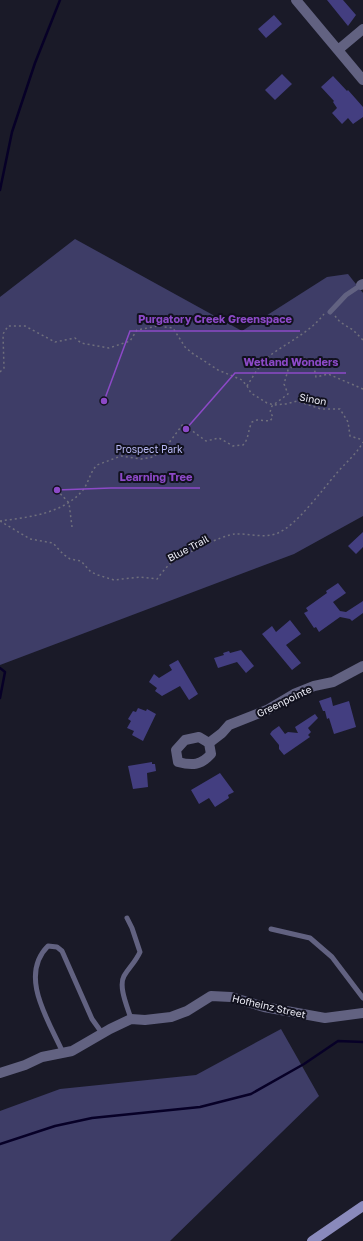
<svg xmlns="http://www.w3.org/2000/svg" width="363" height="1241" font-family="'Golos Text',sans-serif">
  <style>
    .green { fill: #3e3d67 }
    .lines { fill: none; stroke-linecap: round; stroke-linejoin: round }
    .stream { stroke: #070027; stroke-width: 2.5 }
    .building { fill: #433e80 }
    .path { stroke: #6f6f7c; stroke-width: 1.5; stroke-dasharray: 2 3; stroke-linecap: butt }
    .service { stroke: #626281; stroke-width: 5 }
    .minor { stroke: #626281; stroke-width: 10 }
    .secondary { stroke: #8a8abc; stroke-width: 10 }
    .labels { text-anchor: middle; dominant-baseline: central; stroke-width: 4; stroke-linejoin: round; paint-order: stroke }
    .street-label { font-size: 10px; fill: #ececf6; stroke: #11111e }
    .park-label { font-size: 10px; fill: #b8b8f3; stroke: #11111e }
    .leader { fill: none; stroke: #8c49c7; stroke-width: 1.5 }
    .callout-dot { fill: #8c49c7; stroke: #11111e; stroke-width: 1.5 }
    .callout-label { font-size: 11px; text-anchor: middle; font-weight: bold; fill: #8c49c7; stroke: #11111e; stroke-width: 4; stroke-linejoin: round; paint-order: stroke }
  </style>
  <rect width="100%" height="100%" fill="#1a1a28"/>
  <!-- green -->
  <path class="green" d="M75,239L242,331L327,277L348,274L363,293V516L294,554L0,665V297Z
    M281,1029L319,1096L170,1241H0V1111L60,1089L196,1075Z"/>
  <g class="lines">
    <!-- stream -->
    <path class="stream" d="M0,190L12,132L35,63L60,0
      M0,668L5,672L0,698
      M0,1144L55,1126L92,1118L200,1107L251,1094L304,1064L338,1041L363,1042"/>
  </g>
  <!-- building -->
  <path class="building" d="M327,0H343L356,15L348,26Z
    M274,15L282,24L266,38L258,29Z
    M282,74L292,84L275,100L265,90Z
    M333,76L347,91L348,90L363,107V117L353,124L348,118L342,124L332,113L337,108L333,102L334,101L321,87Z
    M363,532V547L356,554L348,546Z
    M338,583L346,593L333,602L340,611L346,612L363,601V613L352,621L350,619L340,617L319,632L316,627L314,628L304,613L308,611L306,608L327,593L326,591Z
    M290,620L301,634L286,645L301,663L292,670L262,634L272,626L276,632Z
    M241,650L254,666L246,673L237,662L218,668L214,658L224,655L223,653L229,651L230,653Z
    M178,660L198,694L189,700L180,686L162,696L155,691L157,688L149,682L154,674L159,678L172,670L169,665Z
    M331,697L333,706L349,701L356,727L334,734L329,718L327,719L325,711H323L319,701Z
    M138,708L146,711L147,709L156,714L143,741L132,735L134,731L127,728L131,721L128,719L133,711L136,712Z
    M315,714L318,718L308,728L311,732L308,735L310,737L284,755L279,749V745L270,734L272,731L279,726L285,734L288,732L298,733L295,727Z
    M152,762V764H155L156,771L147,773L148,787L133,789L128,766Z
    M220,773L234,792L228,795L229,798L215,807L209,798L199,804L191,790Z"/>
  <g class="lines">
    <!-- path -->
    <path class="path" d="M335,316L340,322L353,330L363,340
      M0,372L4,368L3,334L8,326H25L55,342L75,338L81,343L109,348L130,341L137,330L158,326L173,328L185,347L192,353L218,370L242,380L247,386C254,375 261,362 272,354C290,341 310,332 324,314
      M247,386L251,393L267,403L274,405L286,404L297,401L321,409H340L348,422L350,436L363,440
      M57,490L69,503L72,527
      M0,521C29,517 63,514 83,490C89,482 90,472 97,465L121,456L141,459L153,457L166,447L183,424L206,441L219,438L233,446L243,445C249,439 248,429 252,422L257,420L270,421L273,417L270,412L272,406L288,394L284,384L288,370L305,357L314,367L316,377L328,374L363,389
      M0,521L30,539L53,543L63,554L70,559L81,561L91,572L98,575L114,580L140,577L157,579C161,574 166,567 171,563C183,555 222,535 235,534C249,533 265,539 278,533C297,525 322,490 336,474C345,463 356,455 363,442"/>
    <!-- service -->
    <path class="service" d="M330,312L346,295L361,285
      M127,918L132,928L140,952C135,963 129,967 124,976C118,987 128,1008 131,1019
      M271,929L310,938L332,957L363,998
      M63,1053C49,1021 18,976 48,946L57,947L62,951L92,1019L102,1033"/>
    <!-- minor -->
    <path class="minor" d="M296,0L363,80
      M338,50L363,29
      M361,285L363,284
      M199,737L209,743L211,754C201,765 193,766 178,762L176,750L185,740Z
      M209,743L222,733L229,725L267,710L294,694L314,686L333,682L363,666
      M0,1073L25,1065L42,1057L72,1051L110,1029L131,1019L145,1020L171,1017L187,1011L211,996L231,997L264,1007L325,1018L363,1013"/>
    <!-- secondary -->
    <path class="secondary" d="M312,1241L363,1206"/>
  </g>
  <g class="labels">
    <!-- street labels -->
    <g class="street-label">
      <text transform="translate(313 399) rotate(11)">Sinon</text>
      <text transform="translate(188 548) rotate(-28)">Blue Trail</text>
      <text transform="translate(284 701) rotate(-26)">Greenpointe</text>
      <text transform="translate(269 1006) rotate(13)">Hofheinz Street</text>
    </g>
    <!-- park labels -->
    <g class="park-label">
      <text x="149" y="449">Prospect Park</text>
    </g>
  </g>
  <!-- callouts -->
  <path class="leader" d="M104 401L130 331H300M186 429L235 373H346M57 490L111 488H200"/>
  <g class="callout-dot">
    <circle cx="104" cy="401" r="4"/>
    <circle cx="186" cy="429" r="4"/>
    <circle cx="57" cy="490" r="4"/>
  </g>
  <g class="callout-label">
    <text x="215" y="323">Purgatory Creek Greenspace</text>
    <text x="291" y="366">Wetland Wonders</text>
    <text x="156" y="481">Learning Tree</text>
  </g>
</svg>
